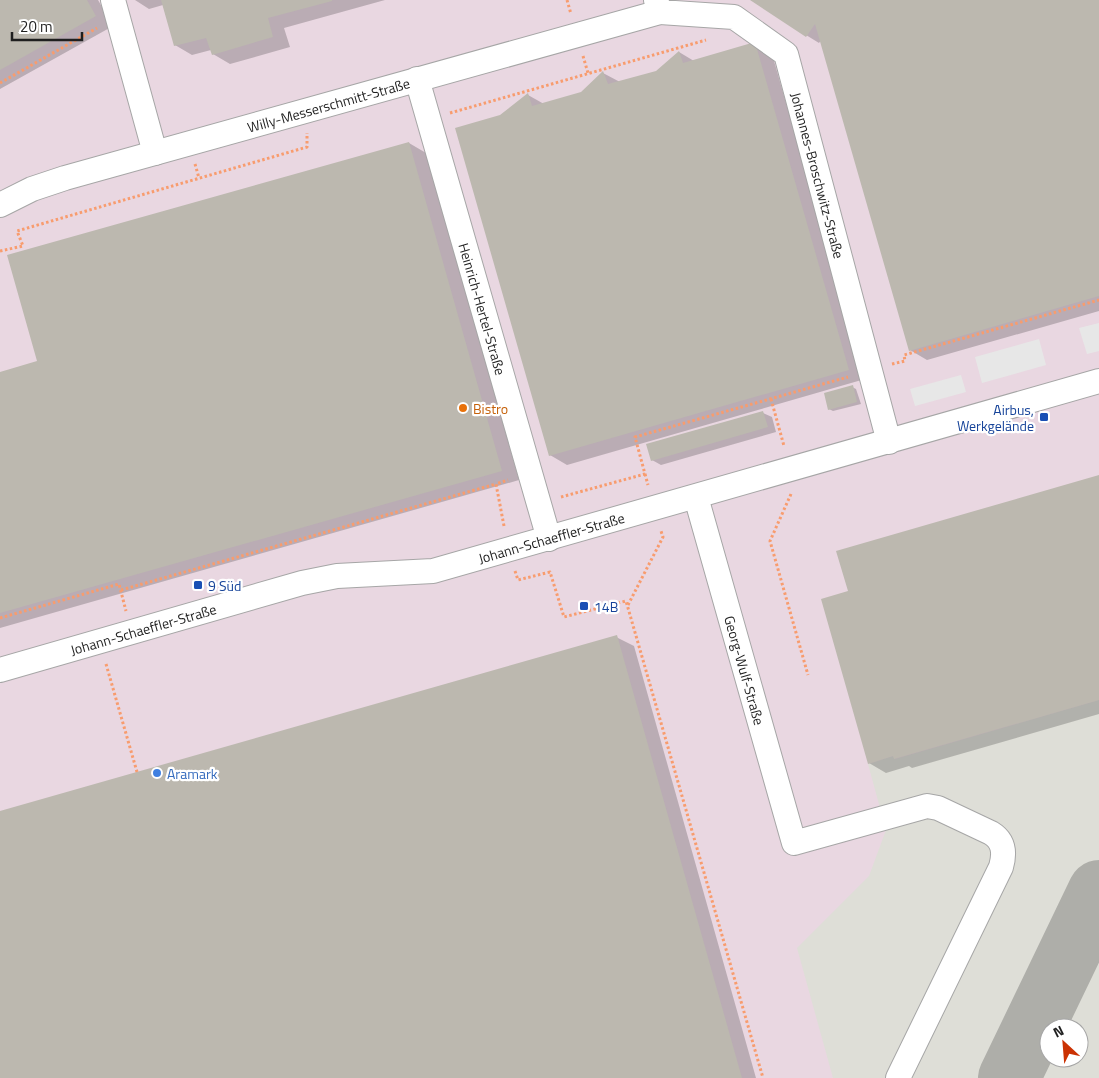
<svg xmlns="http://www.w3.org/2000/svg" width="1099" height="1078" font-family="'Titillium Web',sans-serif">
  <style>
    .industrial { fill: #e9d7e1; fill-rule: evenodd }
    .airport { fill: #deded7; fill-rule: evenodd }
    .parking { fill: #e7e7e7 }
    .shadow { fill: #0003 }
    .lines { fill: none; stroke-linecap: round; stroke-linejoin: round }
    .taxiway { stroke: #aeaea9; stroke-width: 62 }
    .building { fill: #bcb8af }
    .minor-casing { stroke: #a6a6a6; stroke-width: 26 }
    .path { stroke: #f89c6e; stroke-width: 3; stroke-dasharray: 2.5 2.5; stroke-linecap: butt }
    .minor { stroke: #fff; stroke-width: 24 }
    .food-dot { fill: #e8710a; stroke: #fff; stroke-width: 2 }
    .transit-dot { fill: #1a4fb4; stroke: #fff; stroke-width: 2 }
    .shop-dot { fill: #3f7fe0; stroke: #fff; stroke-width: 2 }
    .labels { text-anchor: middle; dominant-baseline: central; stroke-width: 4.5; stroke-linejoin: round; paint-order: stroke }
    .street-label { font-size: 14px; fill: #1f1f1f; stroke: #fff }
    .food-label { font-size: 14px; fill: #c56008; stroke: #fff; text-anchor: start }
    .transit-label { font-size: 14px; fill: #164399; stroke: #fff; text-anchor: start }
    .shop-label { font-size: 14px; fill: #366cbe; stroke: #fff; text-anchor: start }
  </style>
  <rect width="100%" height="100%" fill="#f0eee5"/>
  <!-- industrial -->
  <path class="industrial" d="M0,0H1099V1078H0ZM1049,1028H1079V1058H1049Z"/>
  <!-- airport -->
  <path class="airport" d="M1099,700V1078H833L797,948L869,876L886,830L868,764L893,756L895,759ZM1049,1028H1079V1058H1049Z"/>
  <!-- parking -->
  <path class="parking" d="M1099,323V351L1087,354L1079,328Z
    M1039,339L1046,365L982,383L975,357Z
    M961,375L966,392L915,406L910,389Z"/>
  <!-- shadow -->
  <path class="shadow" d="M0,0H98L113,26L0,89Z
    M135,0H385L284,28L290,47L230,64L213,54L211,50L192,55L175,45L163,5L149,9Z
    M751,0H1099V311L927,360L910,350L821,40L819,43L806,35Z
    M755,44L772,54L865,379L567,465L550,455L501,116L528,95L544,104L582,93L603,73L620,82L657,72L679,52L694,61Z
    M409,143L426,153L519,480L0,628V373L39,362Z
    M852,387L856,389L861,404L833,411L829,409Z
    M763,413L772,417L776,432L661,465L652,460Z
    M1099,477V714L912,768L909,766L886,773L869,763L849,592Z
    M616,637L634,646L756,1078H0V813Z"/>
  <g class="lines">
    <!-- taxiway -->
    <path class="taxiway" d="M1009,1078L1099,891"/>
  </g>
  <!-- building -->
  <path class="building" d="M0,0H87L96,16L0,70Z
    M161,0H332V1L268,18L273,37L212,55L206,38L174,46Z
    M750,0H1099V296L909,351L815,24L806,37Z
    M755,42L849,370L549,456L455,128L500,115L528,93L532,106L581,92L603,71L608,84L656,71L679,51L683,63Z
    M409,142L502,471L0,613V372L37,361L7,255Z
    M853,385L857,402L828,410L824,393Z
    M763,411L768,427L651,461L646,444Z
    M1099,475V700L894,759L893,756L868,764L821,599L848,591L836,551Z
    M617,635L742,1078H0V811Z"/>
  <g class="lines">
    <!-- minor casing -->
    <g class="minor-casing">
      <g id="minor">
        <path d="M113,0L155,153"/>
        <path id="s1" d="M656,0L660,12L734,17L786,54L889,442"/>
        <path id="s2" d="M417,79L549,539"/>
        <path id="s3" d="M0,205L32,189L65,178L660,12"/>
        <path id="s4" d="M696,497L794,843L927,806L938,808L991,833C1004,841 1005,853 1001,867L898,1078"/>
        <path id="s5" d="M0,670L302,583L337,576L433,571L1099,381"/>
      </g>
    </g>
    <!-- path -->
    <path class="path" d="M567,0L571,14
      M583,56L588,73
      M0,83L97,28
      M450,113L706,40
      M195,164L199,178
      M0,251L23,246L17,231L307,147V133
      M892,364L905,361L904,355L1099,300
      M771,399L784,446
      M645,474L648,485
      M791,494L770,541L808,675
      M561,497L645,474L635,437L848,377
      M504,526L496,484L508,480
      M515,571L518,580L550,572L564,617L626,601L763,1078
      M121,590L496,484
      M628,605L663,537L661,531
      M0,618L119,584L126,611
      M106,664L137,772"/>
    <!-- minor -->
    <use href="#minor" class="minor"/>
  </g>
  <!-- markers -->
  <circle class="food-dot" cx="463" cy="408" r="5"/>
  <g class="transit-dot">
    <rect x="1039" y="412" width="10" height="10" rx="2.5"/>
    <rect x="193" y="580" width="10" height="10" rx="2.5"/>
    <rect x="579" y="601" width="10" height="10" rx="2.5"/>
  </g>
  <circle class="shop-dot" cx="157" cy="773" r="5"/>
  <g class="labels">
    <!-- street labels -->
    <g class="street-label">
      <text stroke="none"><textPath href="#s3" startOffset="344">Willy-Messerschmitt-Straße</textPath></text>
      <text stroke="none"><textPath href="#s1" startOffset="276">Johannes-Broschwitz-Straße</textPath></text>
      <text stroke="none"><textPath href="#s2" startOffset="239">Heinrich-Hertel-Straße</textPath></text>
      <text stroke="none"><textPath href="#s5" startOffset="569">Johann-Schaeffler-Straße</textPath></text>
      <text stroke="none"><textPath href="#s5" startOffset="149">Johann-Schaeffler-Straße</textPath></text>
      <text stroke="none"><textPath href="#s4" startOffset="180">Georg-Wulf-Straße</textPath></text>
    </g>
    <!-- food labels -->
    <g class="food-label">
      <text x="473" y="408">Bistro</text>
    </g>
    <!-- transit labels -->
    <g class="transit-label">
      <text x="1034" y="409" text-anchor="end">Airbus,<tspan x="1034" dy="16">Werkgelände</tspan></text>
      <text x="208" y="585">9 Süd</text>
      <text x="594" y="606">14B</text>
    </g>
    <!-- shop labels -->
    <g class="shop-label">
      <text x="167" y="773">Aramark</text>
    </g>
  </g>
  <!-- north arrow -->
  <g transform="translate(1064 1043) rotate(334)"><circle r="24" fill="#ffffff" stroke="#a5a5a5"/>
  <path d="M0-4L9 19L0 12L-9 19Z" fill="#cb3203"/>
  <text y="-8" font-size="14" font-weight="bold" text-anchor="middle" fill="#1f1f1f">N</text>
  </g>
  <!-- scale -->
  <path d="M12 32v8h70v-8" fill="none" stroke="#1f1f1f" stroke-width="2.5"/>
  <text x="20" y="32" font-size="15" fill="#1f1f1f" stroke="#ffffff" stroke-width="4" paint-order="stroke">20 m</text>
</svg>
